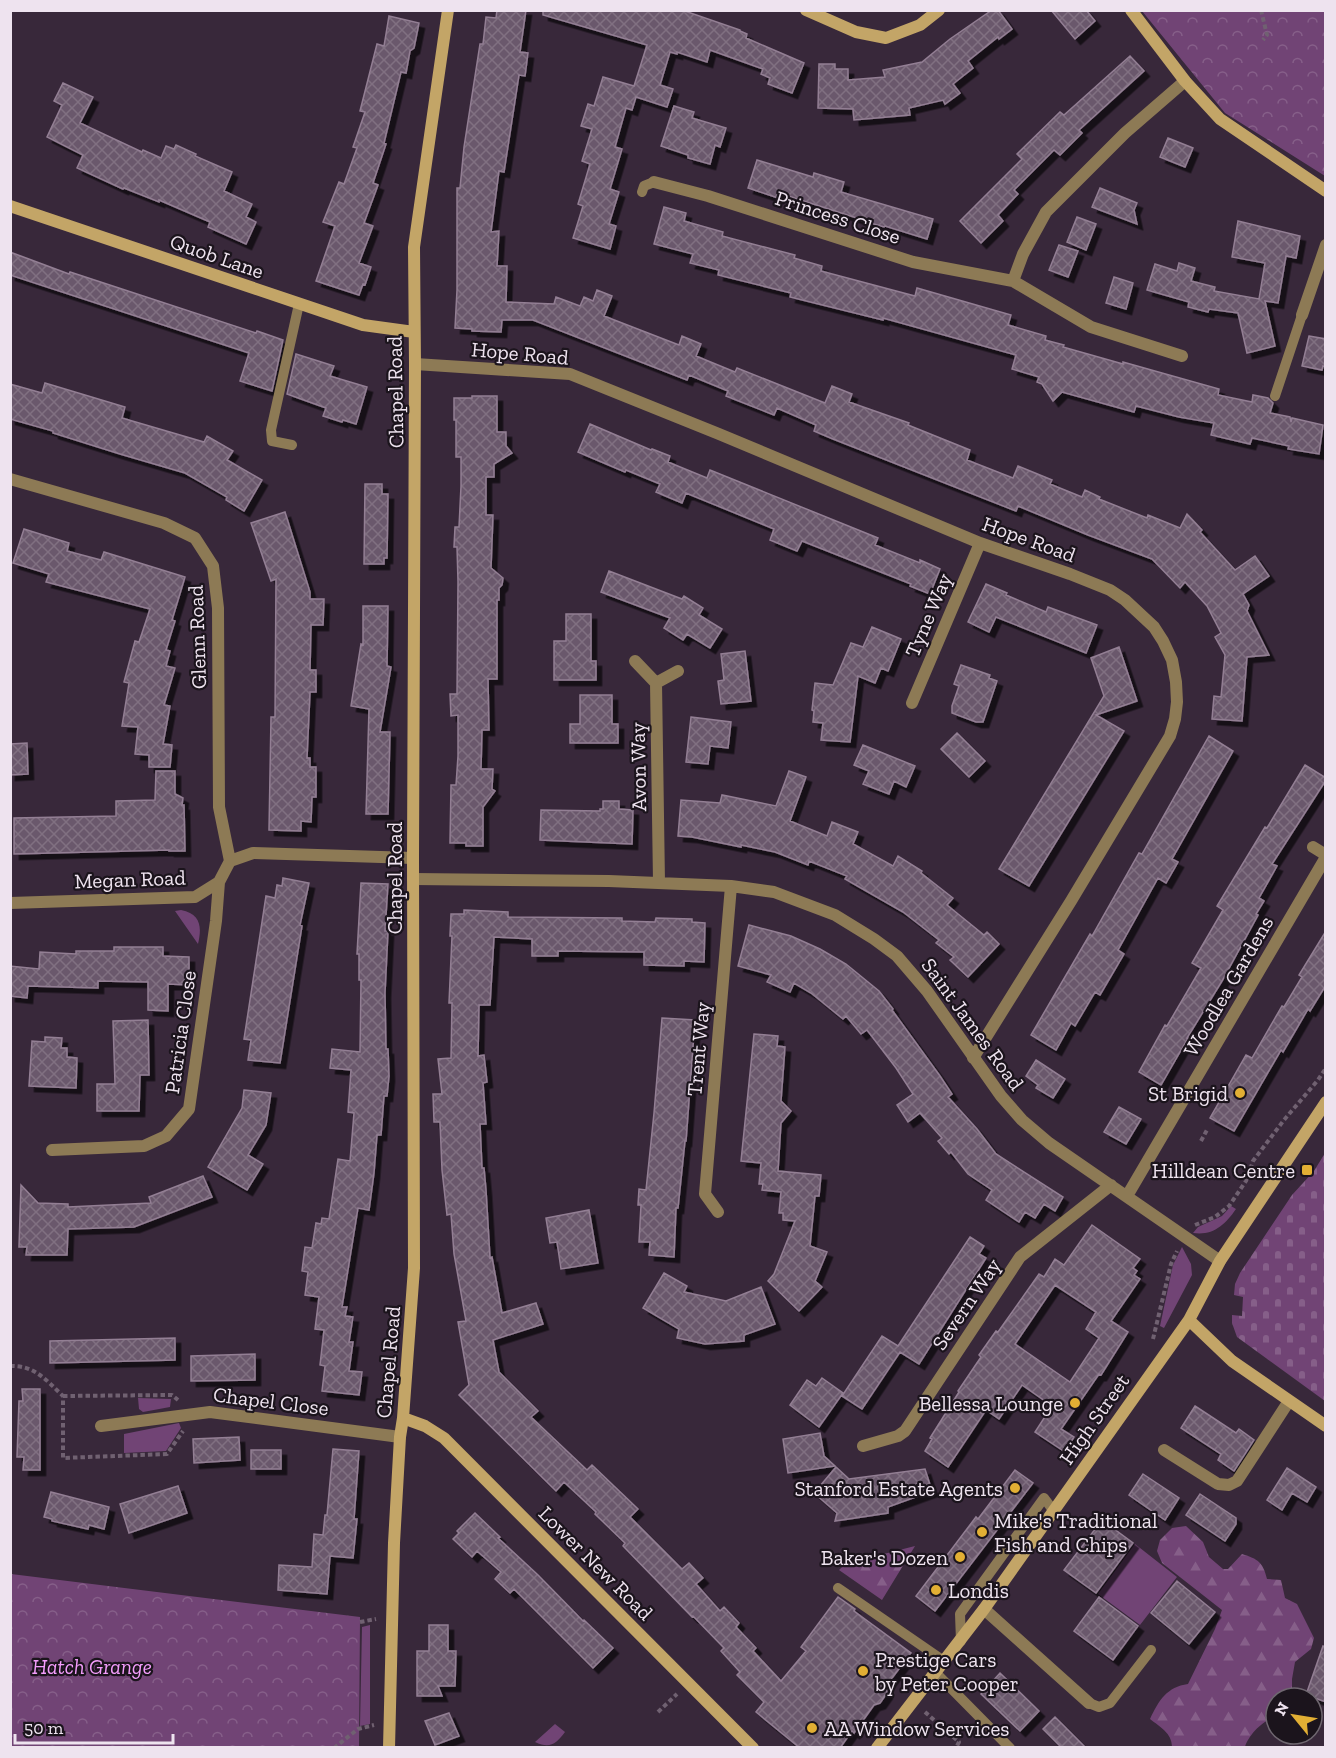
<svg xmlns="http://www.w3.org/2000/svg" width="1336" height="1758" font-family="'Zilla Slab',serif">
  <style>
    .green { fill: #714475 }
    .forest { fill: url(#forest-firs) }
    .cemetery { fill: url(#cemetery-stones) }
    .park { fill: url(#park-crowns) }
    .building { fill: url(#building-cross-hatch); stroke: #937f94; stroke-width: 1.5; fill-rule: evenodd; filter: url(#shadow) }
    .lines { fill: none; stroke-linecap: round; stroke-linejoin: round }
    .path { stroke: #706171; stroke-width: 4; stroke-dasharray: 4.5 3; stroke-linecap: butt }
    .lane { stroke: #8d7a55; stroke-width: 10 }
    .street { stroke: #8d7a55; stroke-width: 12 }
    .secondary { stroke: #c3a567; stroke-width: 12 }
    .poi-dot { fill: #e2af34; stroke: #1b141c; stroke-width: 2 }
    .labels { text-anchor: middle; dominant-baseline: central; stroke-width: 4.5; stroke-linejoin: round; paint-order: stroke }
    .street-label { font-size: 21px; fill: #eee3ef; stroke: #1b141c }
    .poi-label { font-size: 21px; fill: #eee3ef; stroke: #1b141c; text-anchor: end }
    .park-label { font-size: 21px; font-style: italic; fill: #f49dfc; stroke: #1b141c }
  </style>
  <defs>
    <pattern id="forest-firs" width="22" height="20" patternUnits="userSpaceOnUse" patternTransform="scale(1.5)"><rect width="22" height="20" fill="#714475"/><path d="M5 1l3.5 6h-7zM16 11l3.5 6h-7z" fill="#865f89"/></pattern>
    <pattern id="cemetery-stones" width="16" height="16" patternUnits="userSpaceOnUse" patternTransform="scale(1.5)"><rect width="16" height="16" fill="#714475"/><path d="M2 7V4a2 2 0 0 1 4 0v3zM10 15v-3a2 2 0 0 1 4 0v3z" fill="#865f89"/></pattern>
    <pattern id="park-crowns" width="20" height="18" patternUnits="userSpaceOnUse" patternTransform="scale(1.5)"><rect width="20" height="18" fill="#714475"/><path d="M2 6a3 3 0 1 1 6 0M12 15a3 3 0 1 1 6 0" fill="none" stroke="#865f89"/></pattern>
    <pattern id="building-cross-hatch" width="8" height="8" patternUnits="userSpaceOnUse" patternTransform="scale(1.5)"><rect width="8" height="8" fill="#6b586c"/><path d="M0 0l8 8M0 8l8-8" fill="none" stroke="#807081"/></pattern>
    <filter id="shadow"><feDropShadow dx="5.5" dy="5.5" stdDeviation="0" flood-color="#0009"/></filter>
  </defs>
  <rect width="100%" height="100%" fill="#38283a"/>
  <!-- green -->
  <path class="green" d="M181,910C201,914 202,927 198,944L175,911Z
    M1231,1206L1236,1209C1225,1225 1213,1236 1193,1233L1198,1227L1222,1216Z
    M1182,1247L1191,1264L1192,1275L1164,1328L1160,1326L1173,1265Z
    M138,1398L171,1399L170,1407L143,1412L139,1409Z
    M179,1423L181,1428L166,1451L124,1453V1434Z
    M1135,1544L1177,1577L1140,1625L1098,1594Z
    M370,1625V1724L360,1726L362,1627Z
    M555,1724L565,1732C556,1744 550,1749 535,1742Z"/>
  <!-- forest -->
  <path class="forest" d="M1186,1526L1203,1542L1209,1557L1223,1569H1228L1242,1554C1258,1559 1263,1562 1267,1579L1281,1580L1285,1598L1297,1604L1314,1638L1311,1649L1295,1662L1292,1679V1690L1288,1698H1276V1718C1263,1719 1248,1736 1245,1747H1172C1172,1733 1160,1727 1150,1719C1159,1700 1167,1687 1188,1684L1215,1629L1222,1610L1162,1563L1157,1551L1160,1540L1172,1528Z
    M915,1546L882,1600L839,1570L845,1564Z"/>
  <!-- cemetery -->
  <path class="cemetery" d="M1325,1153V1401L1237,1337L1232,1323V1315L1242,1316L1243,1297L1234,1295L1235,1284L1240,1273L1292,1195L1314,1171Z"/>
  <!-- park -->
  <path class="park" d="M1142,11H1325V176L1225,113Z
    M11,1574L360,1617L359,1747H11Z"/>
  <!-- building -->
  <path class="building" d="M497,10H526L520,52L528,53L525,76L519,75L504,172L499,171L491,232L499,231L497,266H507L506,302L554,304L556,297L580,306L584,297L593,301L597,290L612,296L604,316L679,345L682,336L701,344L696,356L735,372L737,368L825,403L832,386L852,394L849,402L909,423L908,425L970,450L967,460L1013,478L1018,466L1052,480L1050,484L1082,497L1085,490L1100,497L1099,499L1147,518L1148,515L1180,528L1187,514L1202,530L1200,532L1235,570L1255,556L1269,576L1243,594L1249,605L1247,611L1269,655L1247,657L1242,721L1212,719L1214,696L1221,697L1225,655L1215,637L1221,633L1207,606L1185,582L1180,588L1152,559L1088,535L1018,506L1016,511L833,439L814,431L816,425L777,408L774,415L726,396L728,391L689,375L687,380L533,320H502L501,332L472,331V329L455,328L457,290V188H460L464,147L480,44H483L486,17L496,18Z
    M543,10H682L740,30V31L747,34L746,38L804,63L792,93L768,84L770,78L761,74L763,69L710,50L707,62L677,52V54L670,52L660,85L673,89L667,107L636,97L632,110L626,108L615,147L622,149L610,189L619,192L609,224L616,226L610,249L573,238L583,206L578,204L590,164L582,161L592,129L581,126L588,104L594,106L603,77L634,86L647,45L543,15Z
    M992,10H998L1012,29L999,39L998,37L968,61L973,68L953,84L960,93L945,104L943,100L909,108L910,115L854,120L853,109L818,108L819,64H835V69H848V80L885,77L883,70L922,62L950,39Z
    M1051,10H1086L1095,21L1075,39Z
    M389,16L419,23L414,48L410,51L406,73L401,72L384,143L386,144L373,183L378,185L364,223L373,226L359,263L371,267L365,285L363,284L359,295L316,281L335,226L323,222L339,182L344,184L357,148L353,147L365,112L360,111L377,44L384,46Z
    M1130,56L1144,71L1079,130L1082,133L1060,155L1054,150L1014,190L1018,194L998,215L1003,221L981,243L960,221L1022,159L1017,154L1060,112L1064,115Z
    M63,83L93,97L80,123L142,152L143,150L161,158L166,146L174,149L176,145L196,154L195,156L232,172L224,191L252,204L246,217L256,222L246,244L208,227L210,222L159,200V202L124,188L123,189L77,168L83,155L47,137L62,105L54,101Z
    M674,106L694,112L692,118L726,128L720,147L715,145L710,164L688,158V155L661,146Z
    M1168,138L1193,148L1185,167L1160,157Z
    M757,160L813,177L814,173L844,182L841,192L933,219L927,239L885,226L884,227L860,220V219L779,193L778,198L748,188Z
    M1100,188L1137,203L1134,210L1137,224L1092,207Z
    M664,207L686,213L684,221L723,232L722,236L795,255L794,258L822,266L821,271L915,296L917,288L1011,315L1008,325L1046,336L1045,340L1064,345L1063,347L1123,364V362L1219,389L1218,395L1252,402L1253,395L1268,398L1273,403L1270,413L1290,417L1291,422L1292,418L1323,425L1319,454L1288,449L1289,446L1252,438L1250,444L1211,435L1214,423L1179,417L1136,406L1134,412L1062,392L1053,401L1042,384L1037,382L1039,377L1012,369L1016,355L883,318V320L790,297L791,293L718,275L719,270L690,263L693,254L654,244Z
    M1077,217L1096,224L1086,250L1067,242Z
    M1238,221L1300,236L1296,258L1286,256L1278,303L1265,301L1275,346L1247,353L1238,313L1209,309L1208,312L1188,307L1189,302L1147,290L1155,264L1177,271L1179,263L1195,268L1191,281L1215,287L1214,291L1259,299L1265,263L1232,257Z
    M1059,245L1078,251L1068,277L1049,270Z
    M10,252L69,274L70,272L256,333L257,331L283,340L272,391L240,381L249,353L10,275Z
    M1114,277L1133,283L1126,309L1106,303Z
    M1309,336L1326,339V367L1323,366L1322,370L1302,366Z
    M296,354L334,366L330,376L367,387L356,424L343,420L342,422L323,416L326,408L287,394Z
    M45,383L125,407L122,418L204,442L207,436L233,451L227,460L262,480L244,511L226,500L227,497L185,473L120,454L53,433V431L10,419V384L42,393Z
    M472,396H497V432H506V446L512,453L494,464V477H486V515H493L491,568L503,578L502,585L499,588V600H497V679H488L489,730H482L481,769H493L492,789L495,791L483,807V846H466V843H450L451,785H456L458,756V715L451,716L450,694H457L458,582L457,547H454L455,527H459L461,486V457H456V420H454V398H472Z
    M590,424L651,450L652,449L670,456L668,462L707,478L710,470L878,538L875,545L920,563V560L940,569L930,594L910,586L911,584L802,541L797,551L770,540L774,529L686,493L682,503L656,492L660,484L626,470L625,472L578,452Z
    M365,484H382V494H388L387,558H384V564H364Z
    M285,512L310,592V599H324L323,625H311L310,670H316V692H310L307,758H310V767H316V797H312L311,822L301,821V831L269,830L271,717H275L276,579L271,581L251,523Z
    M24,529L69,543L67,551L101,560L104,552L185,577L172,620L175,621L166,650L170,651L166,666L175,668L164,705L170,706L163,744L172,745L170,767H149V755L135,754L138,727L122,726L129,683L124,682L135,641L139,642L150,609L46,582L49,574L13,563Z
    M609,571L682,599L684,596L703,608L699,615L722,629L710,648L687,634L683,640L664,628L670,618L601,592Z
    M986,584L1007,593L1006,595L1046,612L1048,607L1097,625L1086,653L996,617L989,632L968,622Z
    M363,606H388L387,666L391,667L380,732H390L388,814H366L369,709L351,706L361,644L363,645Z
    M566,614H591V661H596V680H554V641H566Z
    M872,627L901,639L888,671L881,668L875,683L858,676L850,742L821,740L823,723L813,722L814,711L812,710L815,683L833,685L851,643L863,647Z
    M1119,647L1137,701L1096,715L1124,731L1029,886L999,869L1104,696L1091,658Z
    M745,651L751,701L721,704L718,681L724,680L721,654Z
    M961,665L990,675L989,678L997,681L983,722H976L952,713V706L959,686L954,684Z
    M580,695H612V724H618V743H570V724H580Z
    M691,717L731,722L728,748L710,746L708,764L686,762Z
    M957,733L985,761L969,777L941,749Z
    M1209,736L1233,751L1172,859L1178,862L1166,883L1158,878L1118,950L1124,954L1100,995L1095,992L1075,1026L1071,1023L1056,1050L1031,1035L1090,934L1092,936L1139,853L1142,854Z
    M27,743L28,774L10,775V744Z
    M863,745L915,766L906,787L894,781L889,794L863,784L869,771L854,765Z
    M1305,765L1326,778V780L1272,864L1277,866L1259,898L1264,901L1256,914L1258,915L1222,981L1187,1038H1188L1161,1085L1139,1072L1165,1025L1167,1026L1201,968L1192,963L1223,910L1217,906L1265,827L1267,828Z
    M156,771H175V794L183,798L182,805H184L185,851H169V850L14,854V818L116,816V801L155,800Z
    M789,771L806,777L790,821L827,836L832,822L858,832L853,844L893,866L898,856L922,871L921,873L953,898L947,905L984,935L987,932L999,944L968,977L950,960L954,957L936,943L939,940L903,912L845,879L847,876L809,861L808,865L775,852L741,845V847L692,837L678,836L681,800L720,803L722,795L776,806Z
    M603,801H619V809L633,810L632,844L540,840L541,810L600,811V809H603Z
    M283,878L309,883L300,925L302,926L280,1063L248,1060L251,1040L244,1039L266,896L275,898L277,885L282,886Z
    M361,883L388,884L385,931H388L385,993L386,1049H388L389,1076L387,1096H384L381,1135H377L374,1173L369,1210L358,1208L342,1307H347L345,1316L353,1317L349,1342H353L349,1371L362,1372L359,1395L322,1391L325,1366L320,1365L324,1330L315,1329L319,1297L305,1295L308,1272L302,1271L305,1247L312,1248L316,1223L321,1224L322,1218L329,1219L338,1159L350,1161L354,1113L348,1112L351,1070L330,1068L332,1049L360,1052L361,980H359V954H357Z
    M464,910L508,912V917L622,918V921L655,922L656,918L692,919V922L705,923L704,962L684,961V966L644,965V952L558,951V956H532V939L494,937L490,1005H479L478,1056L484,1055L487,1082L483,1083L486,1124H480L482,1168H484L486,1190L490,1258L492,1257L502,1313L536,1303L543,1324L493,1340L499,1372L538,1411L531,1417L587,1470L592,1465L638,1509L630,1517L682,1569L689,1563L703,1578L696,1584L720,1611L724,1607L739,1623L736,1627L756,1648L753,1651L781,1681L806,1651L801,1647L838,1597L855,1609L854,1611L911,1653L886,1686L887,1693L880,1703L874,1705L854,1733L852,1731L840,1748H800L756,1712L764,1702L737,1675L740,1672L721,1651L724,1648L693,1616L692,1617L623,1546L625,1543L595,1514L596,1512L564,1482L556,1491L459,1395L469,1385L458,1322L466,1321L454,1254L451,1214L447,1215L442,1170L440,1122H434L433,1094H442L438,1059L451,1058L452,1003H449L452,936H450L451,914H464Z
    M749,925L791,936L820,949L846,964L879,991L893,1009L892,1010L940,1076L952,1094L948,1097L977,1129L996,1154L1063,1197L1055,1211L1044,1204L1035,1218L1025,1212L1019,1222L986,1200L992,1190L968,1174L951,1152L949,1154L938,1141L942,1138L920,1113L908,1122L897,1105L913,1094L896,1068L867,1030L861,1034L846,1016L843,1019L811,993L794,983L790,992L767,982L771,975L738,966Z
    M1326,931V985L1310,1011L1308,1009L1283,1052L1281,1050L1234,1131L1210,1118L1246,1055L1252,1058L1282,1006L1284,1007L1302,977L1299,975Z
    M114,947H163V956L189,957V985L168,984V1011L148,1010V982L98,981V988L28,986L27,998L10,996V966L39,969L40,952L76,954V951H114Z
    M662,1018L695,1020L686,1141H685L678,1208H676L674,1257L649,1255L650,1242H639L641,1205H638L639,1189L646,1190L654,1113Z
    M148,1020L149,1075H140L139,1111H97V1084H115L113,1021Z
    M754,1034L778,1036L777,1046L785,1047L781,1101L791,1111L781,1123L778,1171L821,1175L819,1196H815L810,1246L827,1252L815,1281L822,1287L799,1311L768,1281L774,1274L795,1221L783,1220V1213H779L781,1192L762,1190L763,1184H759L761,1163L741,1161Z
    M45,1037L62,1038L61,1048H67V1057L77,1058L76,1088L29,1086L32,1041L45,1042Z
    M1036,1060L1065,1079L1053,1098L1036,1088L1038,1085L1026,1076Z
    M244,1090L271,1093L266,1125L248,1155L263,1164L247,1190L208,1167L242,1108Z
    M1119,1107L1141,1119L1126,1144L1104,1132Z
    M203,1176L212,1197L134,1227L68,1229L67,1255H26L27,1247H19L21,1185L38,1203L68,1204V1207L151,1203L149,1197Z
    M589,1210L598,1263L561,1269L557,1242L550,1243L546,1218Z
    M1092,1225L1140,1259L1133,1268L1137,1271L1134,1275L1140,1279L1111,1321L1128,1332L1101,1375L1099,1374L1061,1429L1074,1437L1065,1452L1035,1432L1052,1406L1022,1385L999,1419L986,1410L948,1467L925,1451L932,1439L930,1438L959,1392L958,1391L981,1357L979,1355L996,1331L998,1332L1039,1274L1044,1277L1055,1259L1064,1265ZM1055,1285L1096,1312L1086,1329L1099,1338L1070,1382L1015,1344Z
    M970,1237L984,1246L979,1254L986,1258L919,1364L900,1352L862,1409L842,1396L882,1336L898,1346Z
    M664,1273L687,1286L684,1292L726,1301L761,1287L775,1324L744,1335V1341L705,1344L677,1338L679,1329L643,1308Z
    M175,1338V1360L50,1363V1341Z
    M255,1354V1380L191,1381V1356Z
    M822,1378L843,1393L819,1427L790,1405L807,1380L816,1386Z
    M22,1389H40V1470H23L24,1457H17L19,1401H23Z
    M1195,1406L1236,1433L1239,1429L1254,1440L1234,1471L1218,1460L1221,1454L1181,1428Z
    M820,1433L824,1456L835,1466L788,1473L783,1439Z
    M239,1437L240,1460L194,1463L193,1439Z
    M333,1449L359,1451L354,1519H357L353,1558L330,1556L327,1594L278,1590L279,1565L312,1567L314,1534L323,1535L325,1515H327Z
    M251,1450H281V1469H251Z
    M836,1467L849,1479L925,1469L932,1491L888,1507V1513L835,1521L837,1513L814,1493Z
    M1287,1468L1316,1487L1307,1502L1292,1493L1282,1510L1267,1500Z
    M1015,1470L1033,1483L935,1611L916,1596L976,1517L978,1519Z
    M1143,1474L1179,1498L1165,1520L1129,1495Z
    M178,1486L187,1513L129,1533L120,1504Z
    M51,1492L109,1507L104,1529L89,1525L88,1529L52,1521V1519L44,1517Z
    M1200,1494L1236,1518V1524L1225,1541L1186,1515Z
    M475,1513L500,1537L498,1538L538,1575L583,1621L584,1620L613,1648L593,1668L514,1589L510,1593L495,1579L501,1572L477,1551L472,1557L453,1539L459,1533L457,1531Z
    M1102,1520L1133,1543L1096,1593L1064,1570Z
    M1177,1581L1215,1612L1189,1644L1151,1613Z
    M1099,1597L1138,1626L1113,1660L1074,1631Z
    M429,1625H448V1651H456L455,1686H438L442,1696H417V1651H429Z
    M1323,1646L1326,1647V1702L1306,1695Z
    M1000,1673L1039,1711L1020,1731L981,1694Z
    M449,1713L459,1736L435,1745L425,1721Z
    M1055,1717L1086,1748H1062L1043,1729Z"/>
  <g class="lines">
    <!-- path -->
    <path class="path" d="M1261,10L1267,35L1263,40
      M1201,1141L1208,1128
      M1195,1225L1215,1217L1229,1206L1246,1181L1253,1161L1284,1120L1318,1080L1326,1068
      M1153,1339L1171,1264L1177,1251
      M10,1366C35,1365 47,1381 63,1396V1458L167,1454L183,1431
      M63,1396L172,1395L178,1400
      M360,1622L376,1619
      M658,1712L677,1694
      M925,1712L959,1742L956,1748
      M334,1748L358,1729L374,1725"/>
    <!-- lane -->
    <path class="lane" d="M642,192L644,186L654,182
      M1275,396L1302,315
      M292,445L272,441L271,430L299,304
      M838,1588L944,1661
      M961,1641L960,1614L1044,1498L1053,1510
      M936,1673L1010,1748
      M1089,1703L1099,1707L1110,1703L1151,1650"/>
    <!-- street -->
    <path class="street" d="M654,182L708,196L913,262L1013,281L1091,327L1182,356
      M1013,281L1023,254L1046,212L1125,133L1185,81
      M1302,315L1326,245
      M415,364L570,374L719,434L980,543L1070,574L1110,590L1125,600L1154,627L1163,641L1172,660L1176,682L1177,702L1175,719L1170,736L1071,901L973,1058
      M10,479L164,523L195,538L213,566L218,608L219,807L230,861
      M635,661L656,683L659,882
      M656,683L678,671
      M912,703L980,543
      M1313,847L1326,855
      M413,879L609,881L731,886L774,892L835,915L874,939L897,956L927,991L1001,1096L1022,1120L1049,1143L1220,1261
      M10,903L195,897L219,882L230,861L253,853L413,858
      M52,1150L144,1146L166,1136L189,1109L216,921L219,882
      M1127,1196L1326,857
      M718,1212L705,1194L731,886
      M101,1426L210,1412L400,1437
      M863,1446L898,1436L905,1431L1020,1257L1111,1185
      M1164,1450L1218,1484L1229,1485L1237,1481L1289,1401
      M984,1609L1089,1703"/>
    <!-- secondary -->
    <path class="secondary" d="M806,10L856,32L886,38L920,25L939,10
      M1131,10L1185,81L1220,119L1326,191
      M10,206L363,325L414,332
      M1189,1320L1232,1361L1326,1426
      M403,1418L425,1426L444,1438L753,1748
      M389,1748L394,1543L400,1437L403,1418L414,1268L413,858L415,364L414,247L448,10
      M877,1748L984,1609L1189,1320L1220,1261L1326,1102"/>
  </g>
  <!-- markers -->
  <g class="poi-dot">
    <circle cx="1240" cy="1093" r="6"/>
    <rect x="1301" y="1164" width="12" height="12" rx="3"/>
    <circle cx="1075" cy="1403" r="6"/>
    <circle cx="1015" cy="1488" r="6"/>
    <circle cx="982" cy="1532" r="6"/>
    <circle cx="960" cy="1557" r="6"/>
    <circle cx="936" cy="1590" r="6"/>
    <circle cx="863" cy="1671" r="6"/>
    <circle cx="812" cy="1728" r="6"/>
  </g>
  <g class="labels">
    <!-- street labels -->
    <g class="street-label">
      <text transform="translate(838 217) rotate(18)">Princess Close</text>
      <text transform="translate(217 256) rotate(19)">Quob Lane</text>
      <text transform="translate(520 353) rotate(5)">Hope Road</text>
      <text transform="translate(395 392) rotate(-91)">Chapel Road</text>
      <text transform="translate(1029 539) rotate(20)">Hope Road</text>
      <text transform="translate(928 615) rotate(-67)">Tyne Way</text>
      <text transform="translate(197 637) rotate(-92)">Glenn Road</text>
      <text transform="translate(638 767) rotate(-91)">Avon Way</text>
      <text transform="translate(394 878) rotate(-90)">Chapel Road</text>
      <text transform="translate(130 879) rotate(-2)">Megan Road</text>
      <text transform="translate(1228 986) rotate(-60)">Woodlea Gardens</text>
      <text transform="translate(973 1024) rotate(54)">Saint James Road</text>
      <text transform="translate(180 1032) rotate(-82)">Patricia Close</text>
      <text transform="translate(698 1049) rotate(-85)">Trent Way</text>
      <text transform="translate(966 1304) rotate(-56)">Severn Way</text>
      <text transform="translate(388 1362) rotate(-85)">Chapel Road</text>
      <text transform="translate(271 1401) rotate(7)">Chapel Close</text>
      <text transform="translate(1094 1419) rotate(-55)">High Street</text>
      <text transform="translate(596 1563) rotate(45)">Lower New Road</text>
    </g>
    <!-- poi labels -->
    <g class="poi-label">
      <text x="1228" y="1093">St Brigid</text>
      <text x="1295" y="1170">Hilldean Centre</text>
      <text x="1063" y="1403">Bellessa Lounge</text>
      <text x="1003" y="1488">Stanford Estate Agents</text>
      <text x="994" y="1520" text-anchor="start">Mike's Traditional<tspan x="994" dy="24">Fish and Chips</tspan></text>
      <text x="948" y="1557">Baker's Dozen</text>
      <text x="948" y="1590" text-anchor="start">Londis</text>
      <text x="875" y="1659" text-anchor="start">Prestige Cars<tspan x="875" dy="24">by Peter Cooper</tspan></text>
      <text x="824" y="1728" text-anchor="start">AA Window Services</text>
    </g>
    <!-- park labels -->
    <g class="park-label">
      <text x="92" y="1666">Hatch Grange</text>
    </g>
  </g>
  <!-- border -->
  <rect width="1336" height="1758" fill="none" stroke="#eee3ef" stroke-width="24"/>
  <!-- north arrow -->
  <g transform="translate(1294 1716) rotate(300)"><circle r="28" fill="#1b141c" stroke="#6f6770" stroke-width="1.5"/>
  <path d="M0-4.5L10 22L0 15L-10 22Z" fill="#e2af34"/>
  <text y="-9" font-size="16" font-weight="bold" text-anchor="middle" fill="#eee3ef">N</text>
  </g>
  <!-- scale -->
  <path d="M15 1734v9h158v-9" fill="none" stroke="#eee3ef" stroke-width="3"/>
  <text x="24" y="1734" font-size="18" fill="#eee3ef" stroke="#1b141c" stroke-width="4.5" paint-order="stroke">50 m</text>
</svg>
